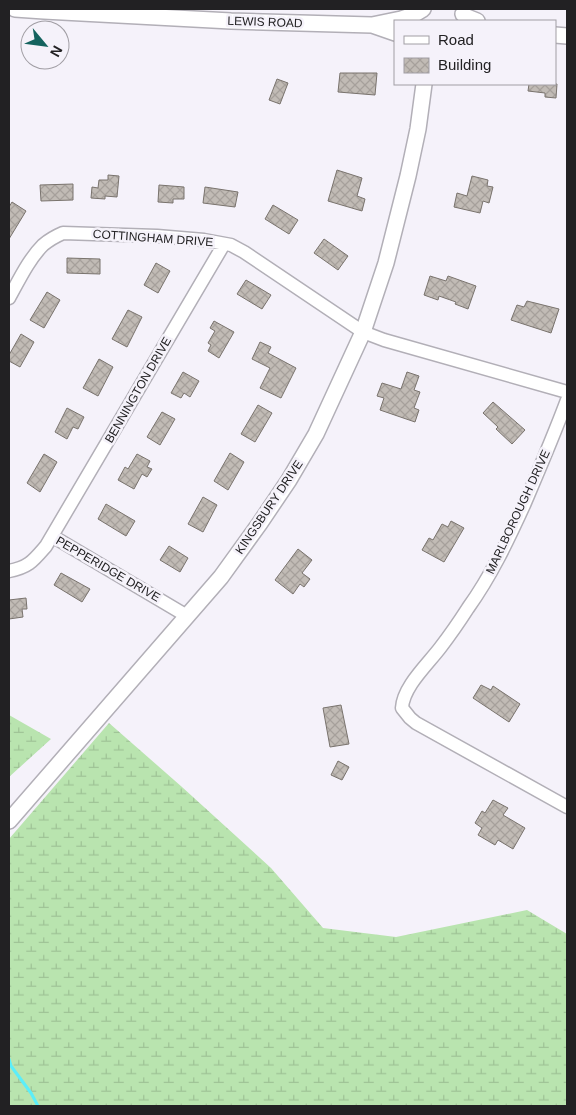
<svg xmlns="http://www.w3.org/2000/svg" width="576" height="1115" font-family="Arial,sans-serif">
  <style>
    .wetland { fill: url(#wetland-marsh) }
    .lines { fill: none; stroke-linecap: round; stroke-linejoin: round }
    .stream { stroke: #5beef9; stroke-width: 3 }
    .building { fill: url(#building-cross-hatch); stroke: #79736d }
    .minor-casing { stroke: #b2afb7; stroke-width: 15 }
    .tertiary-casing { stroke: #b2afb7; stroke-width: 18 }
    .minor { stroke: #fff; stroke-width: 12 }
    .tertiary { stroke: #fff; stroke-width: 15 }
    .labels { text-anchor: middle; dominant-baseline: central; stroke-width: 5; stroke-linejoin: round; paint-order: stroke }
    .street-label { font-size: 12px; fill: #222123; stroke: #f5f2fa }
  </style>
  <defs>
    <pattern id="wetland-marsh" width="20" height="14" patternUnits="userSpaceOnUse" patternTransform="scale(1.25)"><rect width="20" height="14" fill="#b9e4af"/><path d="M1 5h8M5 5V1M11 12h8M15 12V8" fill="none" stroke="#9fc396"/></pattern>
    <pattern id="building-cross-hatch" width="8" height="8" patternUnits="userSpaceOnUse" patternTransform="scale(1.25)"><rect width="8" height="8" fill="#c1bbb5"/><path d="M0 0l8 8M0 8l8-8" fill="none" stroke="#a6a09b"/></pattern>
  </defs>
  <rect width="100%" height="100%" fill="#f5f2fa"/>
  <!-- wetland -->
  <path class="wetland" d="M9,715L51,739L9,777Z
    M109,723L182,787L271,868L323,928L396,937L527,910L567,934V1106H9V839Z"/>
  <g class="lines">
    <!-- stream -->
    <path class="stream" d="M9,1059L11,1066L31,1093L38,1106"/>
  </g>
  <!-- building -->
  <path class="building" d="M340,73H377L375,95L338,92Z
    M277,79L288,83L280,104L269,100Z
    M529,84H557L556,98L545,97V93L528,91Z
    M337,170L362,178L357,196L365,199L362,211L328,201Z
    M108,175L119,176L117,197L105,196V199L91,198L92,187L98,188L99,180H108Z
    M472,176L488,180L487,186L493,187L489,203L483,201L480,213L454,207L457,193L467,196Z
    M73,184V200L41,201L40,185Z
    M159,185L184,187V199H173V203L158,202Z
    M205,187L238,192L235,207L203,203Z
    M12,202L26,211L9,239V207Z
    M273,205L298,220L289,234L265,219Z
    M324,239L348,256L338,270L314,253Z
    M67,258L100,259V274L67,273Z
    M156,263L170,271L158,293L144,285Z
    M430,276L446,281L448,276L476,286L468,309L455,304L456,302L439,296L438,300L424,295Z
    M246,280L271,295L262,309L237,294Z
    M47,292L60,300L44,328L30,320Z
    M527,301L559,309L551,333L511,320L517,305L524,307Z
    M128,310L142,317L127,347L112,339Z
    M214,321L234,332L219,358L208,351L211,345L208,343L215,331L210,328Z
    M21,334L34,342L20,367L9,361V355Z
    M260,342L271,347L268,353L296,368L281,398L260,388L270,368L252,359Z
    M99,359L113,367L98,396L83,388Z
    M183,372L199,381L190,397L184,393L181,398L171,393Z
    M407,372L419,376L414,390L420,392L414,408L419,410L415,422L380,410L384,398L377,396L382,383L401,389Z
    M493,402L525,430L512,444L496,429L498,427L483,413Z
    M258,405L272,413L255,442L241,434Z
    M67,408L84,417L78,429L73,427L67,439L55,432Z
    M162,412L175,419L160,445L147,437Z
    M230,453L244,462L228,490L214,481Z
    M44,454L57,462L40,492L27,483Z
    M137,454L150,461L147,467L152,469L147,477L142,474L134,489L118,480L125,467L128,469Z
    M203,497L217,505L203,532L188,524Z
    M106,504L135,521L126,536L98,519Z
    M451,521L464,528L444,562L422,550L429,538L433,540L442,524L448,527Z
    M169,546L188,558L180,572L160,560Z
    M298,549L312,560L302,573L310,579L304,587L300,584L293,594L275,580Z
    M61,573L90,589L82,602L54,585Z
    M26,598L27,609H22L23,617L9,619V600Z
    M481,685L491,690L493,686L520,704L509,722L473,698Z
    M341,705L349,744L330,747L323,708Z
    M338,761L349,767L342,780L331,775Z
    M493,800L508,808L503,815L525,828L513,849L498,840L495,845L478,835L482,828L475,823L482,811L485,813Z"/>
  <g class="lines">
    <!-- minor casing -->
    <g class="minor-casing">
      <path id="minor" d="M9,298C19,280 29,259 43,245C49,240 56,236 63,233L157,236L204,240L231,245L244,252L363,332L384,340L567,392
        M567,400C554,435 539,470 524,505C508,540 491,576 468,608C459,622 450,635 440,648C427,665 403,687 402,708L410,718L416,723L567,807
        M52,536L187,616
        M9,571C29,567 33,561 46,546L224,244"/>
    </g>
    <!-- tertiary casing -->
    <g class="tertiary-casing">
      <path id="tertiary" d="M15,9L44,11L231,21L372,25L401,19L413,15L423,9
        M463,14L467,17L477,21
        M372,25L395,33
        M555,35L567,36
        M9,821L221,577L260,523L289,480L316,434L363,332L386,263L408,176L418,129L424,84"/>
    </g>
    <!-- minor -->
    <use href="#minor" class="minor"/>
    <!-- tertiary -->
    <use href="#tertiary" class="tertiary"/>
  </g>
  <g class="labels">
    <!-- street labels -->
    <g class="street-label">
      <text transform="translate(265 22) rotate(2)">LEWIS ROAD</text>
      <text transform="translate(153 238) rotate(4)">COTTINGHAM DRIVE</text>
      <text transform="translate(138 390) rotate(-60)">BENNINGTON DRIVE</text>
      <text transform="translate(269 507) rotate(-56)">KINGSBURY DRIVE</text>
      <text transform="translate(518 512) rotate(-65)">MARLBOROUGH DRIVE</text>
      <text transform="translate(108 569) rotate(30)">PEPPERIDGE DRIVE</text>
    </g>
  </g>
  <!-- border -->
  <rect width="576" height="1115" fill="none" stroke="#222123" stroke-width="20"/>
  <!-- legend -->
  <rect x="394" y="20" width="162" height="65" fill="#f5f2fa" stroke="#a19ea4"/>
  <rect x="404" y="36" width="25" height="8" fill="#ffffff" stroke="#a19ea4"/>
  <text x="438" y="45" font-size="15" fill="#222123">Road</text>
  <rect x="404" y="58" width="25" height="15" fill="url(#building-cross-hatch)" stroke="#a19ea4"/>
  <text x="438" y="70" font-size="15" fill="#222123">Building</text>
  <!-- north arrow -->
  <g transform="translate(45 45) rotate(119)"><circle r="24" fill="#f5f2fa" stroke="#a19ea4"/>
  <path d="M0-4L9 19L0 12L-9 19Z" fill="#14635e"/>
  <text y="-8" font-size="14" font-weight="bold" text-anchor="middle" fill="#222123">N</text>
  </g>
</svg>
